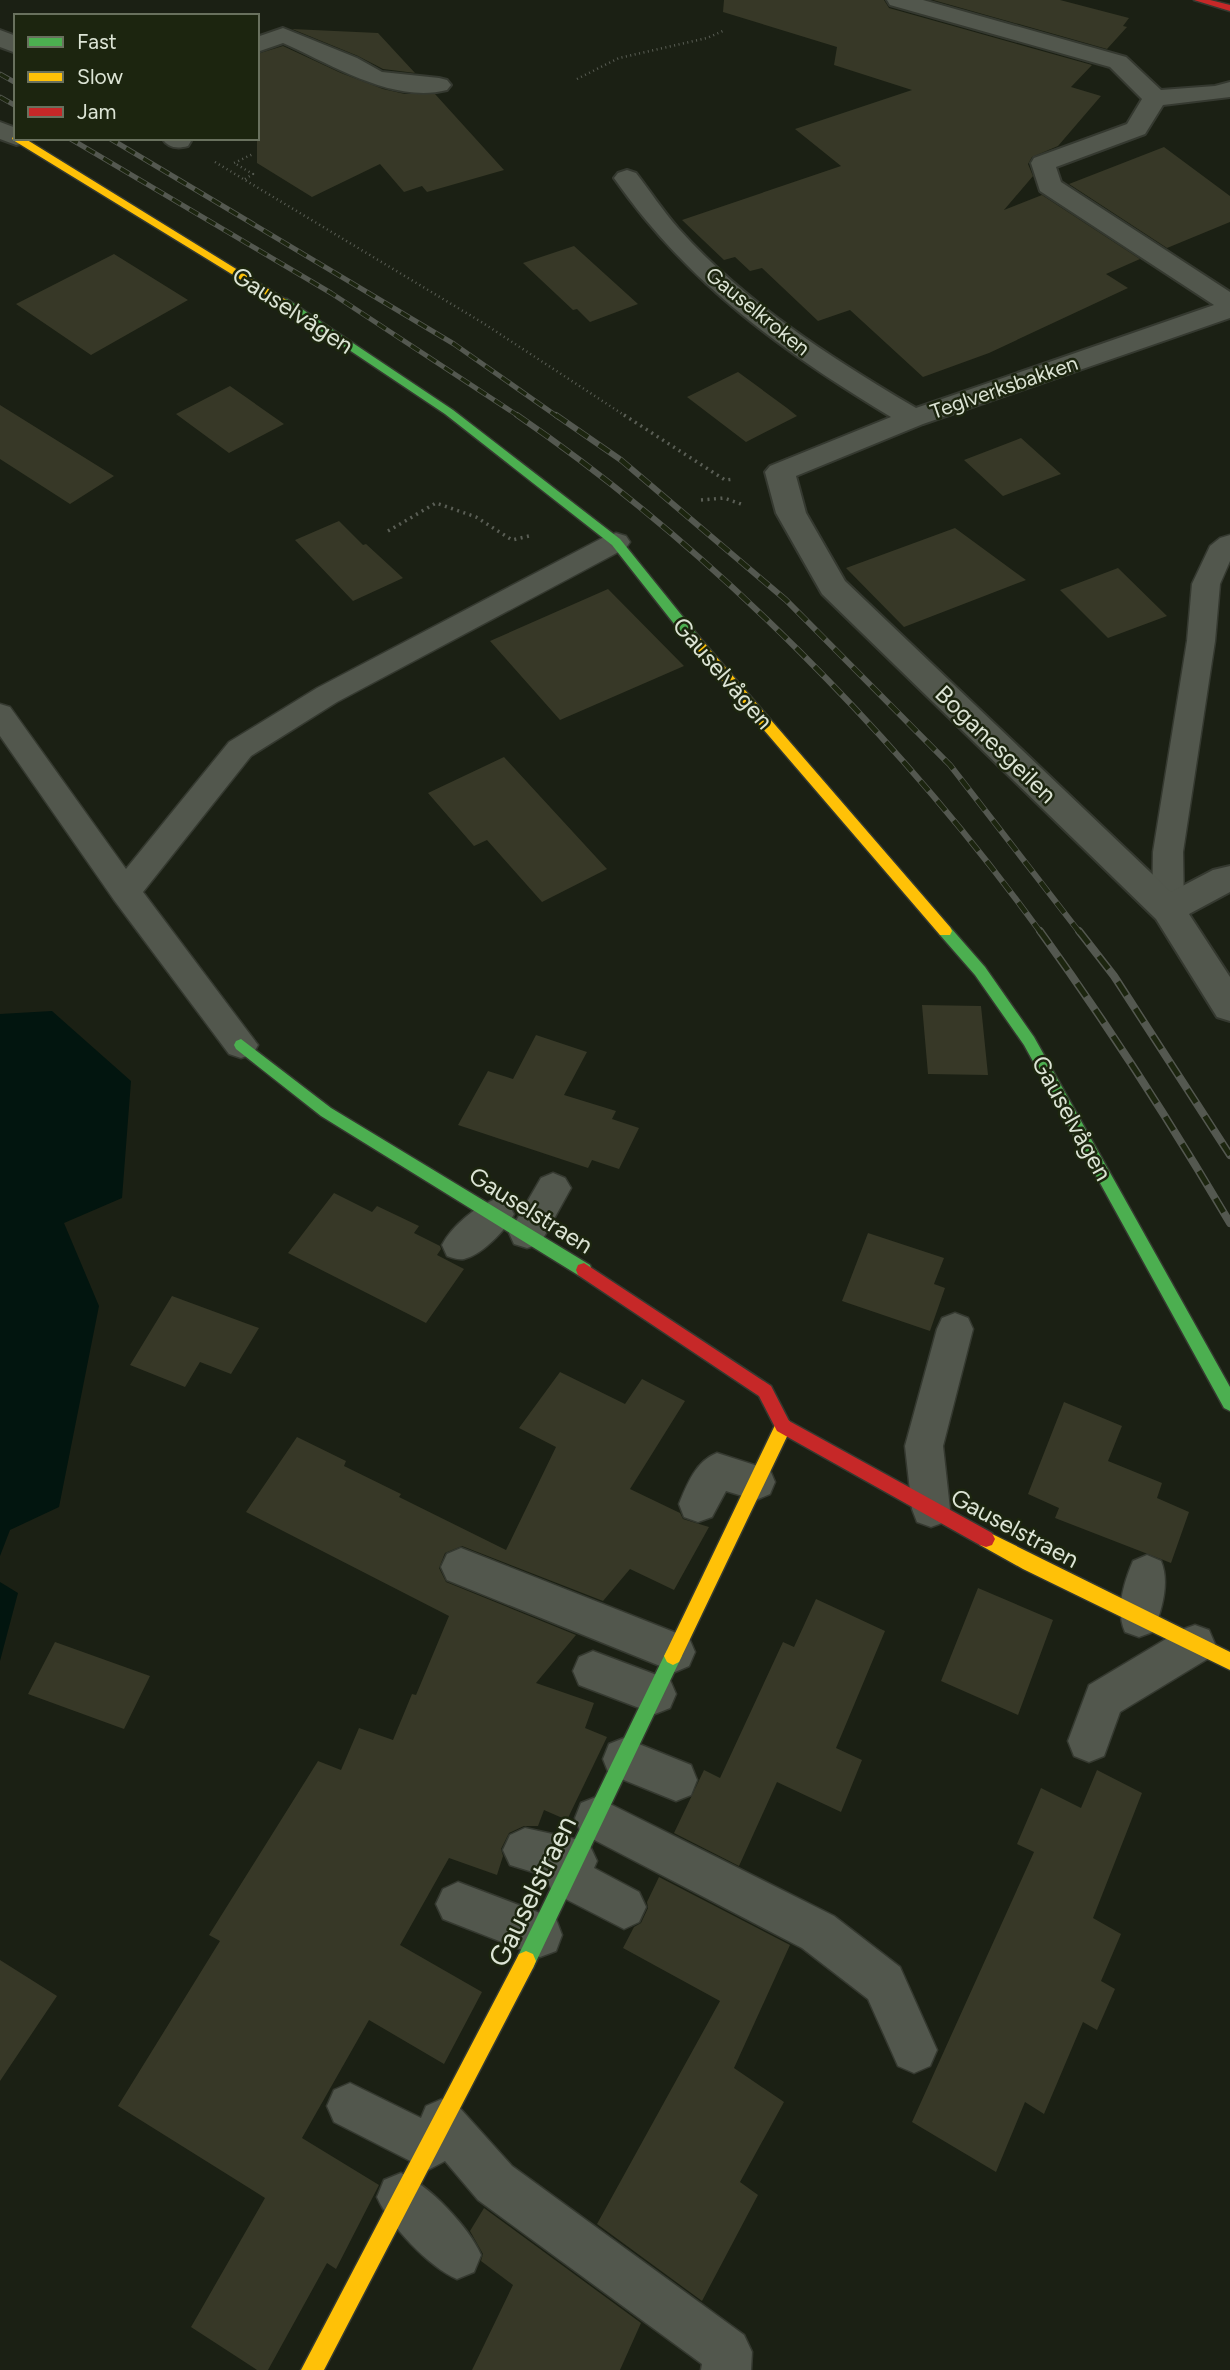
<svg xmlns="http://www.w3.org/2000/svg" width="1230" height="2370" font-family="Figtree,sans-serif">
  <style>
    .water { fill: #02150f }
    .building { fill: #373827 }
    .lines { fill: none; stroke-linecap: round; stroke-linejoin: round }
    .lane-casing { stroke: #353930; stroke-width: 3 }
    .street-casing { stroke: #353930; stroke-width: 4 }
    .fast-casing { stroke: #353930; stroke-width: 3 }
    .slow-casing { stroke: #353930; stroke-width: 3 }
    .jam-casing { stroke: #353930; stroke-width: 3 }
    .path-far1 { stroke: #5a5e55; stroke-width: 2.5; stroke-dasharray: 1 3.5; stroke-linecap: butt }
    .path { stroke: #5a5e55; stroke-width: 3.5; stroke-dasharray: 2 4.5; stroke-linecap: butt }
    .lane { fill: #52574d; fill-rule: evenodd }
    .street { fill: #52574d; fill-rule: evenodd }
    .fast { fill: #4caf50; fill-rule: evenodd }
    .slow { fill: #ffc107; fill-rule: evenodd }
    .jam { fill: #c62828; fill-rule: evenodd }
    .rail-far2-casing { stroke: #545850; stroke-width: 5 }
    .rail-far1-casing { stroke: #545850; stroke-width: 6 }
    .rail-casing { stroke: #545850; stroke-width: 8 }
    .rail-far2 { stroke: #1c250f; stroke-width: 3.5; stroke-dasharray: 10; stroke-linecap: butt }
    .rail-far1 { stroke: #1c250f; stroke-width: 4.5; stroke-dasharray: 13; stroke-linecap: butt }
    .rail { stroke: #1c250f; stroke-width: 5; stroke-dasharray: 16; stroke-linecap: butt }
    .labels { text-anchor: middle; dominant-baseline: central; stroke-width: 5; stroke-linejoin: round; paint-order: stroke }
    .far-street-label { font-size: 21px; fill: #dce4d5; stroke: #1c250f }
    .street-label { font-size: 24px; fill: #dce4d5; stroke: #1c250f }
    .near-street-label { font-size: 28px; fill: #dce4d5; stroke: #1c250f }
  </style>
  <rect width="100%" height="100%" fill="#1b2014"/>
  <!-- water -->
  <path class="water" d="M52,1011L131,1081L122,1198L64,1223L99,1306L59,1507L10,1530L0,1556V1014Z
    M0,1582L18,1593L0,1661Z"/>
  <!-- building -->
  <path class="building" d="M724,0H884L889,8L1092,65L1071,87L1101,96L1058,146L1032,157L1028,164L1033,176L1004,210L1042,195L1140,259L1106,274L1128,288L989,353L923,377L850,310L818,321L762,268L750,271L735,257L724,260L682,220L841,166L795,129L912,90L834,65L837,47L723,12Z
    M933,0H1060L1129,18L1123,26L1127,27L1107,49Z
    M292,29L378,33L415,73L383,69L358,56Z
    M283,46L341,73L383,89L405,94H435L504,170L427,192L422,186L404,192L380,164L312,197L257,163V54Z
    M1164,147L1230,196V222L1167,248L1069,184Z
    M574,246L638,304L590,322L577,309L573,310L523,263Z
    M114,254L188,300L91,355L16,304Z
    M738,372L787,408L797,416L746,442L687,397Z
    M230,386L284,424L229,453L176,414Z
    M0,405L114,476L70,504L0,459Z
    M1021,438L1061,474L1003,496L964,460Z
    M339,521L363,545L366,544L403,578L353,601L295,540Z
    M955,528L1026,580L904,627L846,568Z
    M1118,568L1167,616L1108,638L1060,590Z
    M608,589L684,666L560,720L490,641Z
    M504,757L607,869L542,902L487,840L474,846L428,793Z
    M922,1005L981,1006L988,1075L928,1074Z
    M536,1035L587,1052L564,1095L616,1111L612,1119L639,1128L619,1169L592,1160L588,1168L458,1125L488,1071L513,1079Z
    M334,1193L372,1212L377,1206L419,1226L414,1233L440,1246L441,1249L437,1255L464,1269L426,1323L288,1253Z
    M868,1233L944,1258L934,1284L945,1288L930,1331L842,1301Z
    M172,1296L259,1328L231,1374L200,1362L185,1387L130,1365Z
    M560,1372L625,1404L642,1379L685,1401L630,1489L680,1513L683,1519L709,1527L674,1590L630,1569L603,1601L462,1546L445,1553L439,1568L446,1582L576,1635L536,1683L594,1703L585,1728L607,1737L567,1820L544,1810L538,1826H524L509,1833L501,1849L503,1856L497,1875L449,1858L400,1945L482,1992L444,2064L369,2020L302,2138L379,2185L336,2269L327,2263L268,2370H257L191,2327L265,2198L118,2106L220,1941L209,1935L318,1761L341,1770L359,1728L393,1740L412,1694L416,1695L449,1616L246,1512L297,1437L346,1461L344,1466L401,1494L399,1497L506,1550L556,1447L519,1428Z
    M1064,1402L1122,1426L1108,1461L1162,1483L1157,1498L1189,1512L1171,1563L1055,1518L1059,1508L1028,1494Z
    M978,1588L1053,1620L1018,1715L941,1681Z
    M816,1599L885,1631L836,1748L862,1760L841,1812L777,1782L739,1866L674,1833L704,1770L720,1778L783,1642L794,1647Z
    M55,1642L150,1676L124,1729L28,1694Z
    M1097,1770L1142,1793L1093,1918L1121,1934L1101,1981L1115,1989L1097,2030L1083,2022L1044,2114L1025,2102L996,2172L912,2122L1034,1852L1017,1844L1041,1788L1081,1808Z
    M659,1877L790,1945L734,2068L784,2102L740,2182L758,2195L702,2301L597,2224L720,2001L623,1948L634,1927L641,1923L648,1908L647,1902Z
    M0,1960L57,1996L0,2081Z
    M484,2208L641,2323L620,2370H472L513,2285L481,2261L483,2254L470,2231Z"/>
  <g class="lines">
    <!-- lane casing -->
    <g class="lane-casing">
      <path id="lane" d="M616,533L626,536L630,542L626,548L337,702L251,756L143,892L258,1045L253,1054L241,1058L229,1054L114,900L0,736V704L10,707L126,869L229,742L317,688L606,536Z
        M1230,535V561L1220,584L1215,641L1183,852L1184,910L1179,918L1168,922L1157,918L1152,910L1153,852L1187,641L1192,584L1210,546L1220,538Z
        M553,1173L565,1178L571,1188L540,1244L527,1248L514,1244L509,1233L541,1178Z
        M496,1199L508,1204L514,1214C506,1230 482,1255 464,1259C458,1260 453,1258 447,1256L442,1245C452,1226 476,1206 496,1199Z
        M955,1313L968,1318L973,1329L943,1446L950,1509L945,1522L931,1527L917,1522L912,1509L905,1446L937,1329L942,1318Z
        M717,1453L770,1470L775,1482L770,1494L756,1500L726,1491L712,1517L698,1522L684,1517L679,1504C687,1484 696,1461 717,1453Z
        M461,1548L689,1638L695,1652L689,1666L675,1672L447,1580L441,1567L447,1554Z
        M1147,1555L1161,1561C1170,1582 1162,1610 1153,1632L1139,1637L1125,1632C1115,1610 1124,1582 1133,1561Z
        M1195,1625L1209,1630L1215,1644L1209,1658L1120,1712L1104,1756L1089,1762L1074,1756L1068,1741L1089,1685L1181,1630Z
        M593,1651L670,1680L676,1694L670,1708L655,1714L579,1685L573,1671L579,1657Z
        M624,1738L691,1765L697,1780L691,1795L676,1801L609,1774L603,1759L609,1744Z
        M596,1797L834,1916L900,1967L937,2050L930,2066L914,2073L898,2066L868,1999L802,1948L581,1833L575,1818L581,1803Z
        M525,1828L575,1839L590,1846L597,1861L594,1868L639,1892L646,1907L639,1922L624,1929L552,1892L546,1876L510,1865L503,1850L510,1835Z
        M458,1882L556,1919L562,1935L556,1951L540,1957L443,1919L436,1904L443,1889Z
        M350,2083L421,2118L426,2106L442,2099L458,2106L512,2166L744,2335L752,2352L751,2370H701L702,2364L478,2200L445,2161L428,2170L334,2122L327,2106L334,2090Z
        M401,2173C429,2185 469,2227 481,2255L474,2272L457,2279C429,2267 389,2225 377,2197L384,2180Z"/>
    </g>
    <!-- street casing -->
    <g class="street-casing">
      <path id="street" d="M887,0H923L1126,57L1161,90L1215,86L1230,82V97L1163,105L1145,134L1056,167L1061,182L1230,292V318L923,424L796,476L806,513L845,581L1171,892L1213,870L1230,866V892L1189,914L1230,977V1021L1217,1017L1156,919L822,594L776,513L765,472L770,466L891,417C783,352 687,283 614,178L618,173L627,170L636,173C650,191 663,211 678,228C744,302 831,358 916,408L1214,305L1040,191L1031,163L1034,158L1127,124L1142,99L1110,67L890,5Z
        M283,28L357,58L382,72L439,78L447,80L451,85L447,90C393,104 331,64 283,43L257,52V37Z
        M0,30L16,36V53L0,47Z
        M0,122L16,128V138H28L25,143L16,145L0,139Z
        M162,138H189L191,141L188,146C177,149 168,148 162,138Z"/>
    </g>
    <!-- fast casing -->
    <g class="fast-casing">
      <path id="fast" d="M279,299H287L453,410L620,539L700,638V644H690L612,545L445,414L279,303Z
        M945,926L950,927L985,967L1034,1037L1230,1387V1411L1224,1408L1024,1045L975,975L940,935L938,931L940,927Z
        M241,1039L331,1108L590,1265L592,1270L590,1275L584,1277L578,1275L321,1116L236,1049L234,1045L236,1041Z
        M673,1647L679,1650L682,1656L679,1662L533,1968L526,1971L519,1968L516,1961L519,1954L667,1650Z"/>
    </g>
    <!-- slow casing -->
    <g class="slow-casing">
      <path id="slow" d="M16,135V138H24L288,301L279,303L13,140L12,138Z
        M695,637L700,638L950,927L952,931L950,935H940L690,644L689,641Z
        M783,1418L789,1421L792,1426L679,1662L673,1665L667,1662L664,1656L667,1650L777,1421Z
        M986,1531L1230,1652V1670L1023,1569L980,1545L977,1539L980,1533Z
        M526,1951L533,1954L536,1961L533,1968L324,2370H301L519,1954Z"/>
    </g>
    <!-- jam casing -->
    <g class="jam-casing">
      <path id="jam" d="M1194,0H1210L1230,5V11Z
        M584,1263L771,1386L789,1421L992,1533L995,1539L992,1545L986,1547L980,1545L777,1431L759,1396L578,1275L576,1270L578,1265Z"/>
    </g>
    <!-- path-far1 -->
    <path class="path-far1" d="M577,79L619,58L707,38L723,31
      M215,162L483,323L627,417
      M245,179L253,174L234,163L253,154"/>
    <!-- path -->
    <path class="path" d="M624,415L725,480L734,479
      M701,500L724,498L741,504
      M388,531L436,503L476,517L512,540L533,535"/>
    <!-- lane -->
    <use href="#lane" class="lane"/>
    <!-- street -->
    <use href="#street" class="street"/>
    <!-- fast -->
    <use href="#fast" class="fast"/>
    <!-- slow -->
    <use href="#slow" class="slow"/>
    <!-- jam -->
    <use href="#jam" class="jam"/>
    <!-- rail-far2 casing -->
    <g class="rail-far2-casing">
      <path id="rail-far2" d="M0,74L16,83
        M0,97L16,106
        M69,138L331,293L520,417
        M109,138L454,344L558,417"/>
    </g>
    <!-- rail-far1 casing -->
    <g class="rail-far1-casing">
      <path id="rail-far1" d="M517,415C714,550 901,740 1041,933
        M556,415L621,460L786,600L950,765L1080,933"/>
    </g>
    <!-- rail casing -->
    <g class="rail-casing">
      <path id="rail" d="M1040,931C1108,1025 1171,1123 1230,1223
        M1079,931L1114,976L1230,1155"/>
    </g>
    <!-- rail-far2 -->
    <use href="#rail-far2" class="rail-far2"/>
    <!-- rail-far1 -->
    <use href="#rail-far1" class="rail-far1"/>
    <!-- rail -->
    <use href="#rail" class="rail"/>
  </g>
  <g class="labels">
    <!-- far-street labels -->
    <g class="far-street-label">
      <text transform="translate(758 311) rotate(39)">Gauselkroken</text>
      <text transform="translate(1004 387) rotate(-19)">Teglverksbakken</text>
    </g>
    <!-- street labels -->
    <g class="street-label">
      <text transform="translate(293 310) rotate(33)">Gauselvågen</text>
      <text transform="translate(723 673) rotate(49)">Gauselvågen</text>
      <text transform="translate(996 744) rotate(44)">Boganesgeilen</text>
      <text transform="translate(1072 1118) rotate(61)">Gauselvågen</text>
      <text transform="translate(531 1210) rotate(32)">Gauselstraen</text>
      <text transform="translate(1015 1528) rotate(28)">Gauselstraen</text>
    </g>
    <!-- near-street labels -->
    <g class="near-street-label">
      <text transform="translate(532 1891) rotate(-64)">Gauselstraen</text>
    </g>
  </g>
  <!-- legend -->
  <rect x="14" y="14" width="245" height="126" fill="#1c250f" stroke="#69715e" stroke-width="2"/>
  <rect x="28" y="37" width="35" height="10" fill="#4caf50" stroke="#69715e" stroke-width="2"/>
  <text x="77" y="49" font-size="21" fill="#dce4d5">Fast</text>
  <rect x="28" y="72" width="35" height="10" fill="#ffc107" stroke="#69715e" stroke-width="2"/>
  <text x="77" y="84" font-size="21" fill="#dce4d5">Slow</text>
  <rect x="28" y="107" width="35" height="10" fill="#c62828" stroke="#69715e" stroke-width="2"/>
  <text x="77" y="119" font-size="21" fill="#dce4d5">Jam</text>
</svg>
